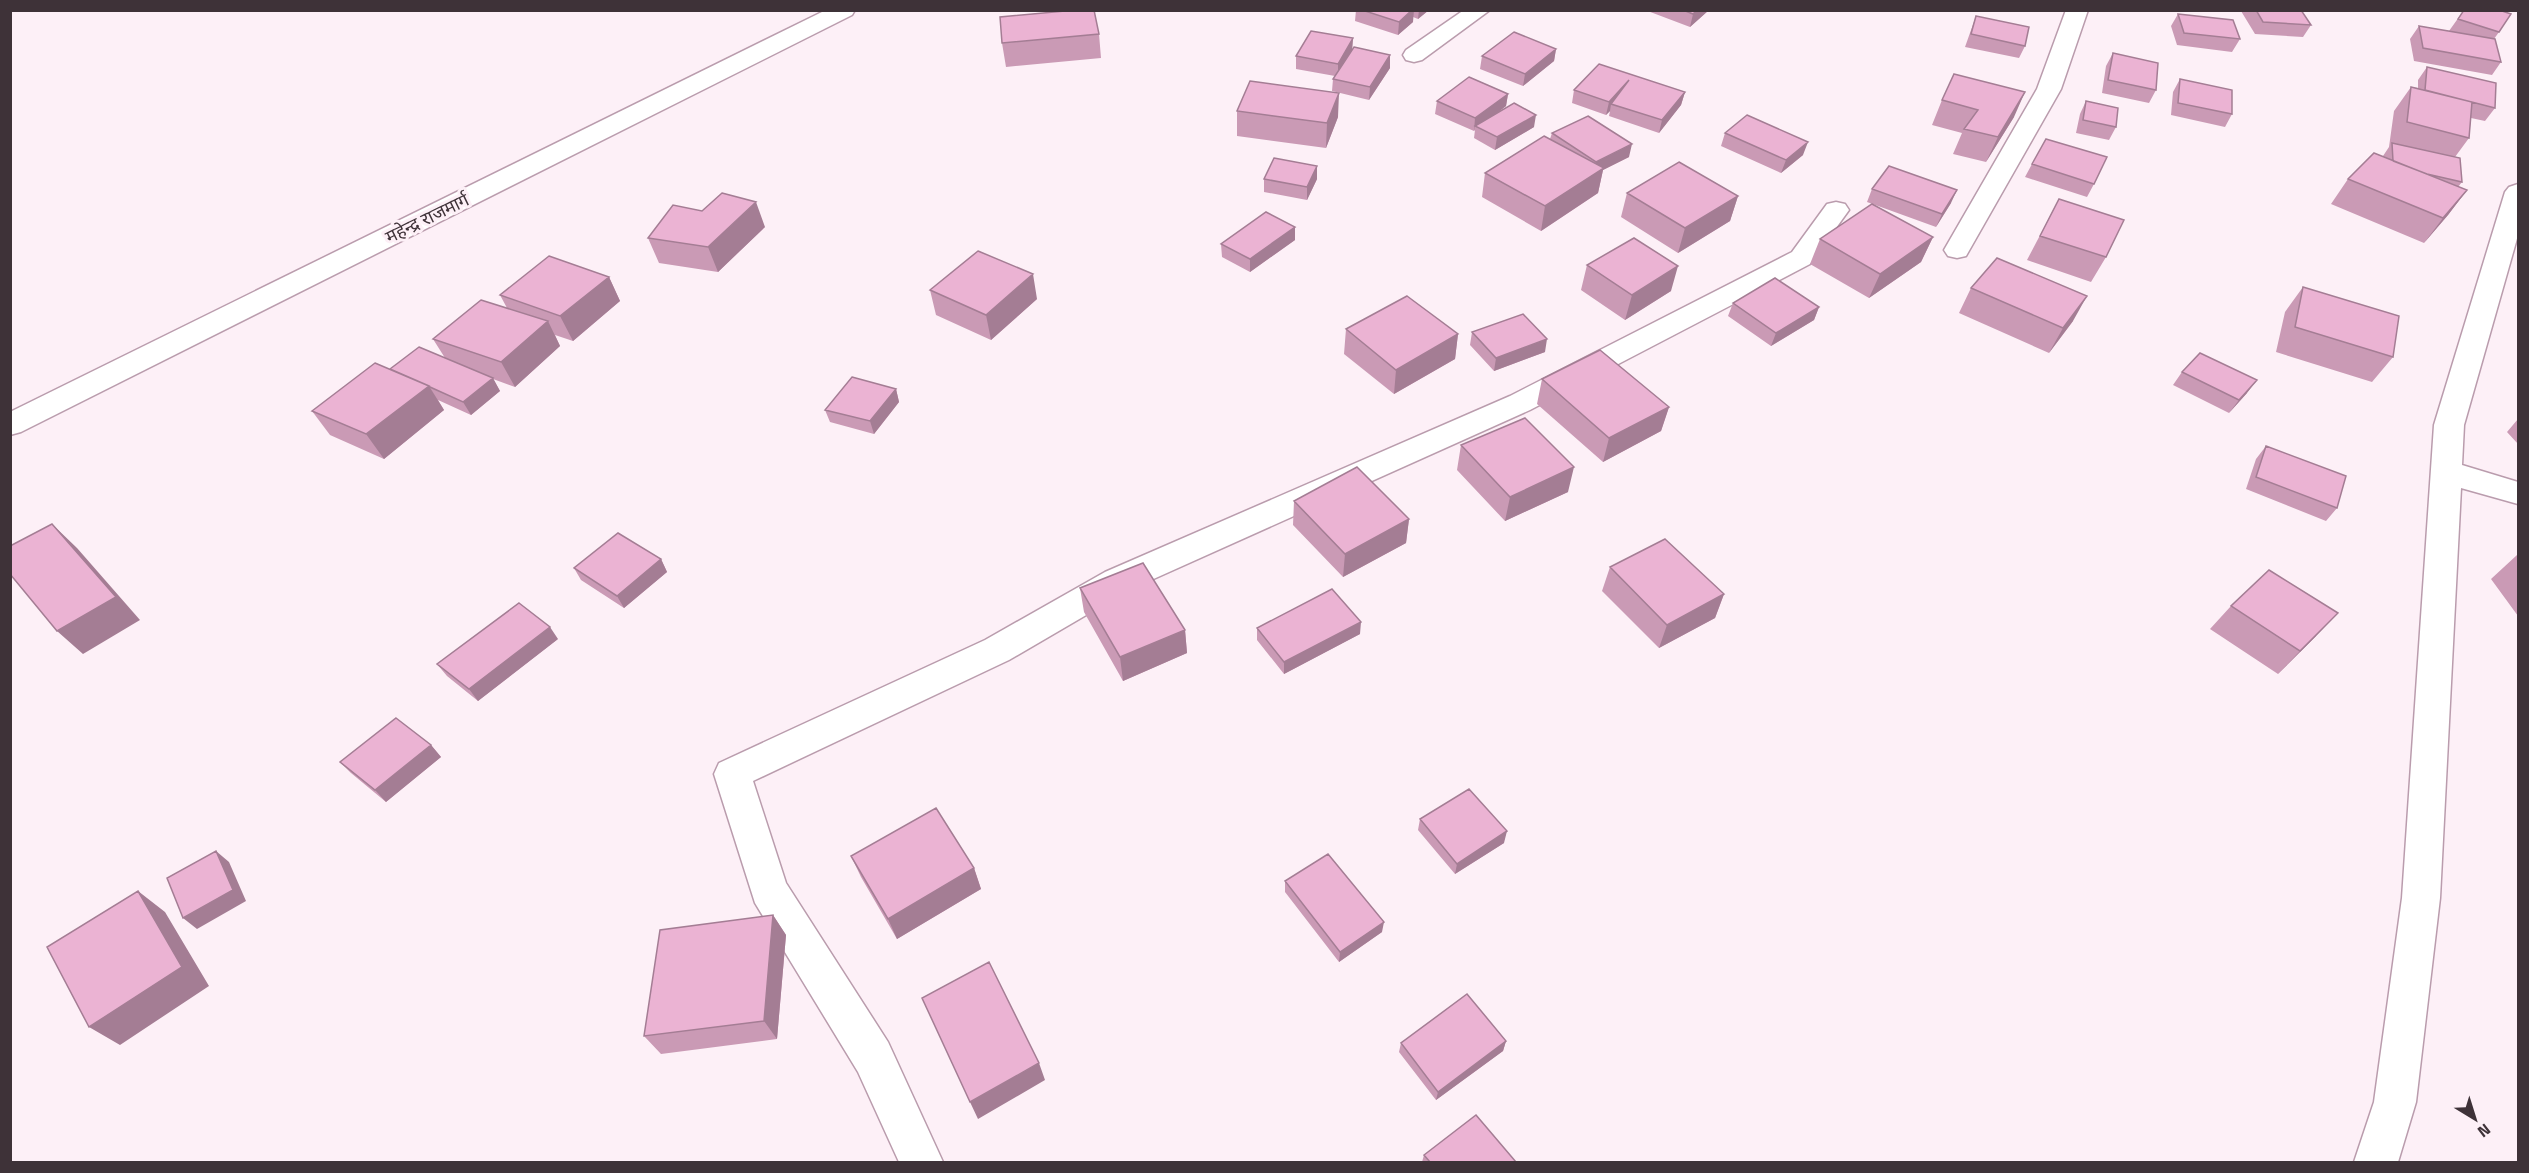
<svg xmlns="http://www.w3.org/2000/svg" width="2529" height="1173" font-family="'Titillium Web','Noto Sans Devanagari',sans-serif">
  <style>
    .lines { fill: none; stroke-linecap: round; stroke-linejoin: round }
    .minor-casing { stroke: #ba9cad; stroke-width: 3 }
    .highway-casing { stroke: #ba9cad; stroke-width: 3 }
    .minor { fill: #fff; fill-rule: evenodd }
    .highway { fill: #fff; fill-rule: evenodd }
    .wall { fill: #ca9ab5 }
    .shaded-wall { fill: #a47d94 }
    .building { fill: #ebb3d3; stroke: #a47d94; stroke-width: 1.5 }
    .labels { text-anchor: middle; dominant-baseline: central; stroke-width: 6; stroke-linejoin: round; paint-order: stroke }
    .far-street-label { font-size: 18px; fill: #3e3238; stroke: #fdf0f7 }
  </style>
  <rect width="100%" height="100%" fill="#fdf0f7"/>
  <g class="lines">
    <!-- minor casing -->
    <g class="minor-casing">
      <path id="minor" d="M1464,10H1490L1422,60L1414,62L1406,60L1403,55L1406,50Z
        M2066,10H2088L2061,89L1966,256L1957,258L1948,256L1944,250L2037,89Z
        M2518,184V235L2464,425L2462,465L2518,482V504L2461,488L2440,898L2416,1102L2398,1162H2354L2374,1102L2402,898L2434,425L2505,192L2509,187Z
        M1836,202L1845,204L1849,210L1810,264L1530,410L1129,590L1009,660L753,781L786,883L888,1042L943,1162H899L858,1072L755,903L714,774L719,763L985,640L1105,572L1510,396L1792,252L1827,204Z"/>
    </g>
    <!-- highway casing -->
    <g class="highway-casing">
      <path id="highway" d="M826,10H855L852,15L21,432L10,435V412Z"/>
    </g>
    <!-- minor -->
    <use href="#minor" class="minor"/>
    <!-- highway -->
    <use href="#highway" class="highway"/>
  </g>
  <!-- wall -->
  <path class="wall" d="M1356,10H1429L1418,19L1413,17V22L1398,35L1355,21Z
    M1645,10H1709L1690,27Z
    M2242,10H2301L2311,25L2303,37L2255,34L2241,11Z
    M2464,10L2499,32L2494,39L2501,62L2492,75L2414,61L2410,39L2419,26L2449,31Z
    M2178,14L2240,39L2232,52L2177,45L2171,26Z
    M1976,16L2025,46L2019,58L1965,47Z
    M1099,34L1101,58L1006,67L1002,43Z
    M1353,38L1352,50L1390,68L1369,100L1332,91L1333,79L1335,76L1296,69V56Z
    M1556,49L1554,61L1523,86L1480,69L1482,56Z
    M2113,53L2156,90L2149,103L2102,93L2106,66Z
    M2427,67L2495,108L2485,121L2471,118L2469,138L2455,157L2462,182L2458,187L2467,190L2448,215L2424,243L2331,204L2348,179L2383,156L2389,147L2394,111L2411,87L2418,88V80Z
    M2180,79L2232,114L2225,127L2171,115L2173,92Z
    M1574,90L1685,92L1681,105L1659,133L1609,116L1610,111L1606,115L1572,103Z
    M1508,94L1506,106L1501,110L1534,127L1495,150L1474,138L1475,130L1474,131L1435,114L1437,101Z
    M1942,100L2014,117L1986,162L1953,154L1962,133L1932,125Z
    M2086,101L2116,127L2109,140L2076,133L2080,114Z
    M1237,111L1338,117L1326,148L1237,136Z
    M1552,133L1629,157L1603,170L1598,193L1541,231L1482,197L1485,173L1550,139Z
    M1725,133L1803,155L1781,173L1721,146Z
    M2032,164L2094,184L2087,197L2025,177Z
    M1317,166V179L1307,200L1264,192V179Z
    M1872,189L1951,203L1936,227L1867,202Z
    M1627,193L1738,196L1730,221L1678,253L1621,217Z
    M2059,199L2106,257L2091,282L2027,260Z
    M765,227L718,272L659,263L648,238Z
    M1933,237L1921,262L1869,298L1810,264L1820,239Z
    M1295,240L1250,272L1222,257L1221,244Z
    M1587,265L1671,291L1625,320L1581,290Z
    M609,277L620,301L573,341L555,335L560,346L515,387L493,379L500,391L471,415L438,400L444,410L384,459L330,435L312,411L390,369L445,358L433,339L507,308L500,295Z
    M2303,287L2393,357L2372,382L2276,352L2285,312Z
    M1971,288L2073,321L2049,353L1959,313Z
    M930,290L1037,299L991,340L936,315Z
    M1733,303L1819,307L1814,320L1771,346L1728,316Z
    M1346,329L1458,334L1455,359L1394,394L1344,354Z
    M1472,332L1545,352L1494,371L1470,345Z
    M2182,372L2247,393L2229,413L2173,385Z
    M1542,379L1669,407L1661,431L1603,462L1537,404Z
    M896,389L899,402L874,434L830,422L825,410Z
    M2518,419V444L2507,432Z
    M1461,445L1568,492L1505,521L1457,470Z
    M2266,446L2337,508L2326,521L2246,489L2256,459Z
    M1294,501L1409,519L1406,543L1343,577L1293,525Z
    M2517,555H2518V616L2491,579Z
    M661,559L667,572L624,608L581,580L574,568Z
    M1610,567L1724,594L1715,618L1659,648L1602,591Z
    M1080,588L1185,630L1187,653L1123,681L1084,612Z
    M2231,606L2316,636L2278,674L2210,629Z
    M1257,628L1360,634L1284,674L1257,640Z
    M558,639L478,701L447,676L437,664Z
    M431,745L441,757L386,802L351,773L340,762Z
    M1420,819L1504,843L1455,874L1418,830Z
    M851,856L974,868L981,889L897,939L861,877Z
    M1285,881L1382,932L1339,962L1285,892Z
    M773,915L786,935L777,1039L661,1054L644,1036Z
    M1506,1041L1503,1051L1436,1100L1399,1052L1401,1043Z
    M1424,1155L1516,1162H1422Z"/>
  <!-- shaded-wall -->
  <path class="shaded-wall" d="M1412,10H1414L1413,22L1398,35L1399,22Z
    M1419,10H1429L1418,19Z
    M1697,10H1709L1690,27L1693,14Z
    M1353,38L1352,51L1338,76V64Z
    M1556,49L1554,61L1523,86L1525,74Z
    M1390,55V68L1369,100L1370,87Z
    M1629,80L1611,104L1610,111L1606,115L1609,102Z
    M1685,92L1681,105L1659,133L1662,120Z
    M2025,92L2014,117L1986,162L1998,137Z
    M1339,93L1338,117L1326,148L1327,123Z
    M1508,94L1506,106L1479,127L1475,126L1474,131L1475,118Z
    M1536,115L1534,127L1495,150L1497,137Z
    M1808,142L1803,155L1781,173L1786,160Z
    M1632,144L1629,157L1603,170L1598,193L1541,231L1545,206L1593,175L1596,162Z
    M1317,166V179L1307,200V187Z
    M1957,190L1951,203L1936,227L1942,214Z
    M2467,190L2448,215L2424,243L2443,218Z
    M1738,196L1730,221L1678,253L1685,228Z
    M756,202L765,227L718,272L708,247Z
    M1295,227V240L1250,272V259Z
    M1933,237L1921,262L1869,298L1880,274Z
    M1678,266L1671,291L1625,320L1632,295Z
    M1033,274L1037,299L991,340L986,315Z
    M609,277L620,301L573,341L560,316Z
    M2087,296L2073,321L2049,353L2063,328Z
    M1819,307L1814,320L1771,346L1776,333Z
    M548,321L560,346L515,387L501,362Z
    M1458,334L1455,359L1394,394L1396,370Z
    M1547,339L1545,352L1494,371L1496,358Z
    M493,378L500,391L471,415L463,402Z
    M2257,380L2247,393L2229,413L2239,400Z
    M429,386L444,410L384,459L366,434Z
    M896,389L899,402L874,434L870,421Z
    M1669,407L1661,431L1603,462L1609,438Z
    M1574,467L1568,492L1505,521L1510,497Z
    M1409,519L1406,543L1343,577L1345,554Z
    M52,524L77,548L140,620L83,654L57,631Z
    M661,559L667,572L624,608L617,596Z
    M1724,594L1715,618L1659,648L1667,625Z
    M2338,613L2316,636L2278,674L2300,651Z
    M1361,622L1360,634L1284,674V662Z
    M550,627L558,639L478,701L469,689Z
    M1185,630L1187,653L1123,681L1120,657Z
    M431,745L441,757L386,802L375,790Z
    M1507,831L1504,843L1455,874L1457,864Z
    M216,851L229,862L246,901L197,929L183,918Z
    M974,868L981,889L897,939L888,919Z
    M138,891L165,912L209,986L120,1045L89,1027Z
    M773,915L786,935L777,1039L764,1021Z
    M1384,922L1382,932L1339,962L1340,952Z
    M1506,1041L1503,1051L1436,1100L1438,1092Z
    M1039,1063L1045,1080L978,1119L970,1102Z"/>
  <!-- building -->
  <path class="building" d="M1076,10H1094L1099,34L1002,43L1000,17Z
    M1362,10H1412L1399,22Z
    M1683,10H1697L1693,14Z
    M2256,10H2301L2311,25L2263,22Z
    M2464,10H2499L2511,14L2499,32L2458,19Z
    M2178,14L2233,20L2240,39L2184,33Z
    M1976,16L2029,27L2025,46L1971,34Z
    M2419,26L2495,39L2501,62L2423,48Z
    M1311,31L1353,38L1338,64L1296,56Z
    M1514,32L1556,49L1525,74L1482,56Z
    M1354,47L1390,55L1370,87L1333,79Z
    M2113,53L2158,63L2156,90L2108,80Z
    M1599,64L1685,92L1662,120L1611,104L1629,80L1609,102L1574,90Z
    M2427,67L2496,83L2495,108L2425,90Z
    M1954,74L2025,92L1998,137L1964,129L1978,110L1942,100Z
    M1469,77L1508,94L1475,118L1437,101Z
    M2180,79L2232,90V114L2178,103Z
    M1250,81L1339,93L1327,123L1237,111Z
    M2411,87L2472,102L2469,138L2407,122Z
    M2086,101L2118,108L2116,127L2083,120Z
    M1514,103L1536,115L1497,137L1475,126Z
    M1747,115L1808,142L1786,160L1725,133Z
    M1588,116L1632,144L1596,162L1552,133Z
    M1544,136L1604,168L1545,206L1485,173Z
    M2046,139L2107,157L2094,184L2032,164Z
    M2392,143L2460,158L2462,182L2427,174L2393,161Z
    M2374,153L2467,190L2443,218L2348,179Z
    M1274,158L1317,166L1307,187L1264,179Z
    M1679,162L1738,196L1685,228L1627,193Z
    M1889,166L1957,190L1942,214L1872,189Z
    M722,193L756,202L708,247L648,238L673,205L702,211Z
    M2059,199L2124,220L2106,257L2040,236Z
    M1872,204L1933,237L1880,274L1820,239Z
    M1266,212L1295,227L1250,259L1221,244Z
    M1634,238L1678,266L1632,295L1587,265Z
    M978,251L1033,274L986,315L930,290Z
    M549,256L609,277L560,316L500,295Z
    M1997,258L2087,296L2063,328L1971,288Z
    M1775,278L1819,307L1776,333L1733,303Z
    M2303,287L2399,316L2393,357L2295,327Z
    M1407,296L1458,334L1396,370L1346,329Z
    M481,300L548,321L501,362L433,339Z
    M1523,314L1547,339L1496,358L1472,332Z
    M419,347L493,378L463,402L430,387L429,386L390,369Z
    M1600,350L1669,407L1609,438L1542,379Z
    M2200,353L2257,380L2239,400L2182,372Z
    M375,363L429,386L366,434L312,411Z
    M852,377L896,389L870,421L825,410Z
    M1525,418L1574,467L1510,497L1461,445Z
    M2266,446L2346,476L2337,508L2256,477Z
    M1357,467L1409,519L1345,554L1294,501Z
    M52,524L116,597L57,631L10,574V546Z
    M618,533L661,559L617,596L574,568Z
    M1665,539L1724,594L1667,625L1610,567Z
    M1143,563L1185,630L1120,657L1080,588Z
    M2269,570L2338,613L2300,651L2231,606Z
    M1332,589L1361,622L1284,662L1257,628Z
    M519,603L550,627L469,689L437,664Z
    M396,718L431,745L375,790L340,762Z
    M1469,789L1507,831L1457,864L1420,819Z
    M936,808L974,868L888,919L851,856Z
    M216,851L233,890L183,918L167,878Z
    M1328,854L1384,922L1340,952L1285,881Z
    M138,891L182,967L89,1027L47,947Z
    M773,915L764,1021L644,1036L660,930Z
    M989,962L1039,1063L970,1102L922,998Z
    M1467,994L1506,1041L1438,1092L1401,1043Z
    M1476,1115L1516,1162H1430L1424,1155Z"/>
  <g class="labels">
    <!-- far-street labels -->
    <g class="far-street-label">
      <text transform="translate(427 218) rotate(-26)">महेन्द्र राजमार्ग</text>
    </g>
  </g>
  <!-- border -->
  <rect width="2529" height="1173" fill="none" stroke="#3e3238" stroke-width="24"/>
  <!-- north arrow -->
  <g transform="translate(2475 1119) rotate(142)" stroke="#fdf0f7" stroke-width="4.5" paint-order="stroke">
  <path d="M0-4.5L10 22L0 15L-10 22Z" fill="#3e3238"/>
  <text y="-9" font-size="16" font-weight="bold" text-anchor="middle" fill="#3e3238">N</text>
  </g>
</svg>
